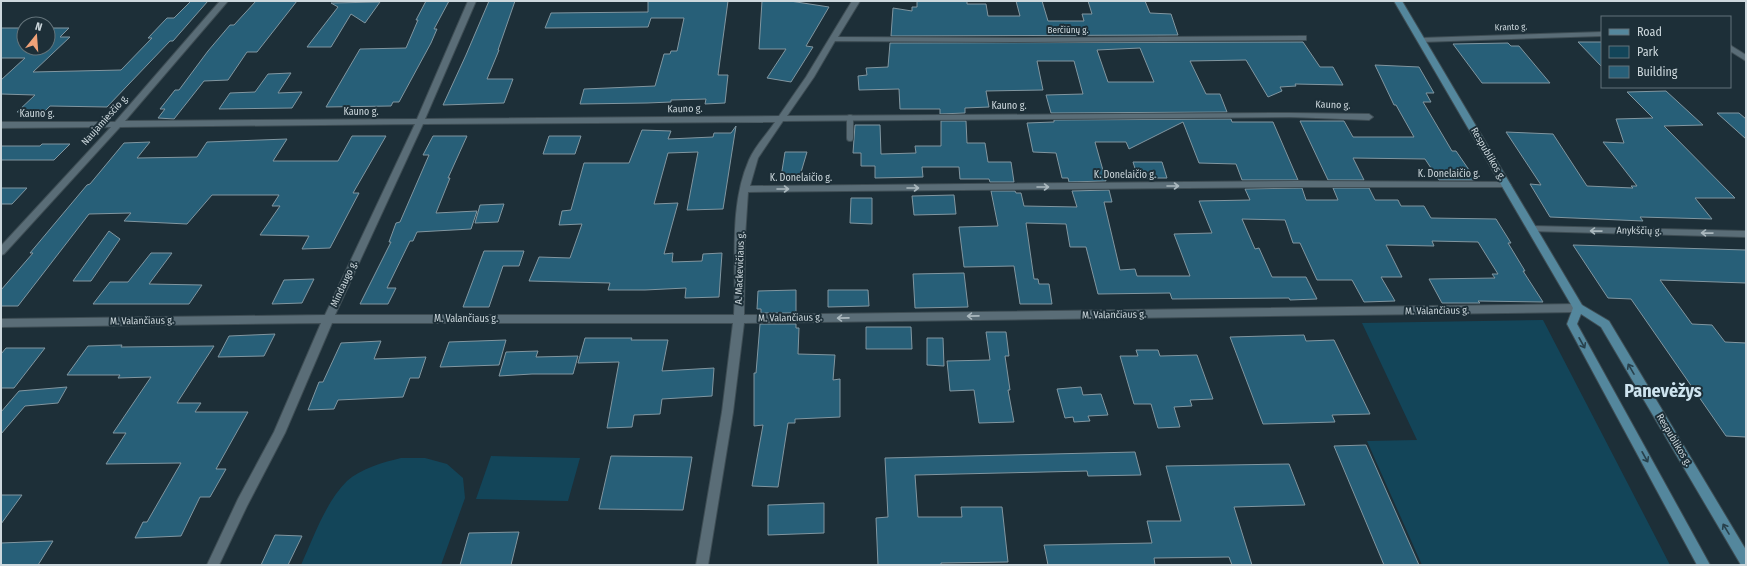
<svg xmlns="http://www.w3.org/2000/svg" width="1747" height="566" font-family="'Fira Sans Condensed',sans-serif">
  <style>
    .green { fill: #134559 }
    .building { fill: #275f78; stroke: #8196a0; fill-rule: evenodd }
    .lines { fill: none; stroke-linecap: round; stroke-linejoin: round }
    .lane-casing { stroke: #3e4d54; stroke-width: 8 }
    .street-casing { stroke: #3e4d54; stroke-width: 2 }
    .secondary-casing { stroke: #3e4d54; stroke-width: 2 }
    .lane { stroke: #5a6d77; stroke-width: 6 }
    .street { fill: #5a6d77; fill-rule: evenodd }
    .secondary { fill: #54879d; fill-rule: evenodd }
    .oneway { stroke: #aab8be }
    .oneway2 { stroke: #28414c }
    .labels { text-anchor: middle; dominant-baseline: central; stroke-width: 4; stroke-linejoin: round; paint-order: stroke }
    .far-street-label { font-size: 9px; fill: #cdd8dd; stroke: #1d2f38 }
    .street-label { font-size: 10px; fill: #cdd8dd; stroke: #1d2f38 }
    .town-label { font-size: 18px; font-weight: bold; fill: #cee4ef; stroke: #1d2f38 }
  </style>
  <rect width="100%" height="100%" fill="#1d2f38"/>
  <!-- green -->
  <path class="green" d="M1543,320L1670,565H1422L1367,441L1417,440L1362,323Z
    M491,456L580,458L568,501L476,499Z
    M401,458H425L447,464L463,478L465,498L441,565H301C314,537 325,503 347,481C360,469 384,462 401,458Z"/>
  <!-- building -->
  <path class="building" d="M191,1H208L173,41H170L107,107L50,106L44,112H17L35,95L1,94V80L25,58H1V28H24V48H48V28H69L60,37H70L33,72L121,70L152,38H148L167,18H174Z
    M256,1H297L257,52H247L228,80L204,81L174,119L158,118L165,109H160L175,90H179L208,51L230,25H234Z
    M426,1H449L434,29H437L431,43L399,102H393L391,106L326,107L360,49L406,48L418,20H416Z
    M489,1H515L498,50H499L487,79H513L504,103L443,105L466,55Z
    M648,1H728L718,75H728L725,103L705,104L706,99L671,100V102L647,103L580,104L584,89L655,86L664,54H670L671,51H677L684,18H651L648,27L545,28L551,13L648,12Z
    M762,1H790L829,7L806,46L813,47L791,82L767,78L786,49H759Z
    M917,1H967V4H986L988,16H1020L1016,1H1042L1048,21H1084L1082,14H1092L1088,1H1145L1150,13L1171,14L1178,35L891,36L893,8L912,11V7H917Z
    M380,2L365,23L351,14L331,47H307L338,7L331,3Z
    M1303,42L1320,67H1333L1343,85L1295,84L1296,86L1280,87L1282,91L1268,97L1246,60L1190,61L1206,94H1220L1227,112L1051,113L1046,95L1083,94L1074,61H1037L1043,90L986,91L989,107L965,108V113L940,114V109H900L899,89L859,90L858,76L867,75L866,68L888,67L890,43ZM1140,48L1154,82H1108L1097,50Z
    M1578,42H1602V67Z
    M1508,43L1511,46H1519L1550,83H1482L1453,44Z
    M1375,65L1419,67L1434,93H1426L1431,102H1423L1452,151H1456L1476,180H1439L1425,159L1353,158L1364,180H1328L1300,121H1344L1353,137H1414L1396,105H1394Z
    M291,73L278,93L302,92L292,108L219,109L230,93L255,92L268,74Z
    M1666,91L1703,125L1664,126L1735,198H1695L1712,219L1640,217L1643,221L1550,217L1530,184L1541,185L1506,132L1553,134L1587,186L1633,188L1631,186H1637L1603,142L1624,143L1616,119L1653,118L1627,92Z
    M1717,113H1739L1746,119V139Z
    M1231,119L1232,122H1273L1298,180H1242L1236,164L1199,163L1183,122L1129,149L1126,142H1095L1106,181L1069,182L1068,178H1062L1056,153L1033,152L1027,123L1054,122V120Z
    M941,121H966L967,143H985L988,162H1011L1014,182H990L989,179H960L959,167H922L923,177L875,178V166H861V153H853L855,125H880L881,154L916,153L915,146H941Z
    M736,126L723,209L687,210L698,152L668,153L654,204L678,203L664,254L673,253L672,262L702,261L703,254L722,253L719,297L685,298L686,288L645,290H608L610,283L529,281L539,257L570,258L582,224L559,225L562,211L571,210L584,163H629L642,130L671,131L668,139L713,137L714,133H731Z
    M352,136H386L353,193H359L330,248L302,249L309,236L260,235L280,206H272L279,195H212L187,224L124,221L131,213L89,214L18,306H1V290L33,253H30L87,185L90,184L124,143L150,142L137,158L197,157L207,142L287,139L273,161H338Z
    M433,136H467L448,178H450L436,213L477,211L471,229L417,232L413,241H410L387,288H396L388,304H360L391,242H389L396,223L400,222L429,155H423Z
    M549,136H581L575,154H543Z
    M42,144H70L54,160H1V146H40Z
    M785,152H807L799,179L781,177Z
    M1133,162H1162L1167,178H1138Z
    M1,188H27L12,204H1Z
    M1302,188L1306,200H1338L1333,188H1369L1375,200H1398L1401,206H1424L1431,218L1496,219L1511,243H1508L1525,271H1523L1543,302L1478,301L1480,303H1442L1429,279L1495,278L1492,274H1498L1478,242L1432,241L1434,246L1386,245L1402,277H1381L1395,301L1364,302L1352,280H1317L1300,243H1293L1285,220L1242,219L1255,249L1259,248L1272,277H1306L1317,299L1290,300L1289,298L1172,299L1170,293L1098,294L1086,247H1070L1066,224L1026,223L1034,279H1038L1039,284H1049L1052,304H1020L1014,266L964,267L959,227L998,226L991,191H1015L1016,193H1021L1024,206L1077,207L1072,191L1109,190L1112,202H1104L1120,270L1135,269L1137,276H1190L1174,234L1212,233L1199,201L1250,200L1245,189Z
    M954,195L956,214L914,215L912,196Z
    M851,198H872V224L850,223Z
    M504,204L498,222L475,223L480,205Z
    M109,231L120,239L91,281H73Z
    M1573,245L1746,250V283L1660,280L1692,324L1712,325L1725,342L1746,343V437L1726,436L1631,299L1608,298Z
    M484,251H524L519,266H503L489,307H463Z
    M151,253H172L149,284L202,285L189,304H93L110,282H128Z
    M964,273L968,307L915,308L913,274Z
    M314,279L302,303L272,304L284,280Z
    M796,290V313H761V309H757L758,291Z
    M828,290H868L869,306L828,307Z
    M760,324H796V328H799L798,354L835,355L833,380L840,379V417L795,419V423H788L778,487L752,486L763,425L754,426V373H756Z
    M866,327H911L912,349H866Z
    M986,332H1006L1009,356H1005L1010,390H1008L1014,422L979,423L974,390L950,391L947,361L990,360Z
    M275,334L264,356L218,357L229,336Z
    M1304,335L1306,341L1334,340L1370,414L1332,415L1335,422L1263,424L1230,337Z
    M585,338H632L631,340H668L662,371L714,368L712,396L662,399L660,414L634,415L632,427L607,428L619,362L578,363Z
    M927,338H943L944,366L927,365Z
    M506,340L499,365L440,367L449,342Z
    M381,341L374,359L426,357L419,378H410L403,397L338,400L334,409L308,410L319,382H323L341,343Z
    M122,345L121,347L214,346L177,403H201L195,412H248L216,469H226L210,497H200L181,536L135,538L143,522H147L181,463L106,464L126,433H113L151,377L118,378L120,375H67L88,346Z
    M6,348H45L14,388H1V354Z
    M1136,350H1158L1160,356L1197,355L1213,399L1190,400L1192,406L1174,407L1180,427L1158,428L1151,404H1134L1120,356H1138Z
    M538,351L536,357L578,356L573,374H532L499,376L506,352Z
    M67,387L58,403L25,406L1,434V412L19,391Z
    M1081,387L1083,395L1101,394L1108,415L1088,416L1090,421L1074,422L1073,417L1065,418L1057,389Z
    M1366,445L1419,565H1384L1334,446Z
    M1135,452L1141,475L1088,476L1087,471L915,475L918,517H962L961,507H1002L1008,562L941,563V565H878L876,518L888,517L885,458Z
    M611,456L692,457L683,510L599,509Z
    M1289,464L1305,505L1234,507L1252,565H1232L1229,557L1154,558L1155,565H1048L1044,545L1152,543L1147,521H1181L1166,466Z
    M1,495H22L1,524Z
    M824,503V533L768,535V505Z
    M519,532L511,565H460L469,533Z
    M275,535L302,536L288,565H261Z
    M53,541L38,565H1V543Z"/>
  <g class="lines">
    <!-- lane casing -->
    <g class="lane-casing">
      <path id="lane" d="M850,118V138"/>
    </g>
    <!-- street casing -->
    <g class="street-casing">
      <path id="street" d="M220,1H228L125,121L417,119L468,1H476L425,119L779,116L806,77L852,1H860L838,37L1015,38L1303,36H1306V40L1015,42L835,41L814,77L787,116L1290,113L1369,114L1373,117L1369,120L1290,117L783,121L758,158L750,186L1297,181L1506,182L1509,183L1511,185L1509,187H1297L748,192L745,237L744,315L1578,304L1582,305L1583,308L1582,311L1578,312L744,323L733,412L708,565H696L722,412L733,323H332L285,433L247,506L219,565H207L238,499L274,432L321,323L1,327V319L325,315L415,124L120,127L4,254L1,255V246L111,127L1,128V122H115ZM775,122C767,134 755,146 749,160C728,208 737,264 734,315H335L423,124Z
        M1602,32V36L1421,42L1417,40L1421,38Z
        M1730,45L1746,55V61L1730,51Z
        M1532,226L1746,231V237L1529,231L1527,229Z"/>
    </g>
    <!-- secondary casing -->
    <g class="secondary-casing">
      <path id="secondary" d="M1394,1H1402L1582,305L1609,321L1746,550V565H1741L1601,327L1581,314L1577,324L1710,565H1697L1567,324L1573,308Z"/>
    </g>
    <!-- lane -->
    <use href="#lane" class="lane"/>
    <!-- street -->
    <use href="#street" class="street"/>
    <!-- secondary -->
    <use href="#secondary" class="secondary"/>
  </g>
  <!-- one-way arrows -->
  <defs><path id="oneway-shaft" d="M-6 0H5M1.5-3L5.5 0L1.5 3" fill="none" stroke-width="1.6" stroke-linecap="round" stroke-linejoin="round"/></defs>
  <g class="oneway">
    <use href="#oneway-shaft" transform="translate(1173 186)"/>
    <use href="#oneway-shaft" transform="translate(1043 187)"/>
    <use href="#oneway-shaft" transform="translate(913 188)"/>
    <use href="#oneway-shaft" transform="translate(783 189)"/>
    <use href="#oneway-shaft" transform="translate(1596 231) rotate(-179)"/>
    <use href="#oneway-shaft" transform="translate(1707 233) rotate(-179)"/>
    <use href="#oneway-shaft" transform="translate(973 316) rotate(179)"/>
    <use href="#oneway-shaft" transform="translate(843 318) rotate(179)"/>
  </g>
  <g class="oneway2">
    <use href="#oneway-shaft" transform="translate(1582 343) rotate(61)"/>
    <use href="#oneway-shaft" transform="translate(1631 369) rotate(-120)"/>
    <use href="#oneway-shaft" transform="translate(1645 457) rotate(61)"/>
    <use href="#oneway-shaft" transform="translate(1726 529) rotate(-121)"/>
  </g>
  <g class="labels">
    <!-- far-street labels -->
    <g class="far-street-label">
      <text transform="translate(1511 27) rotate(-2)">Kranto g.</text>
      <text x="1068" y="30">Berčiūnų g.</text>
    </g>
    <!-- street labels -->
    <g class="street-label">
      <text transform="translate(1333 105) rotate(2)">Kauno g.</text>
      <text x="1009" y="106">Kauno g.</text>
      <text transform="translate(685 109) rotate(-1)">Kauno g.</text>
      <text x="361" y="112">Kauno g.</text>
      <text x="37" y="114">Kauno g.</text>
      <text transform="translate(105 120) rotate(-48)">Naujamiesčio g.</text>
      <text transform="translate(1488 154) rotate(60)">Respublikos g.</text>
      <text x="1449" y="174">K. Donelaičio g.</text>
      <text x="1125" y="175">K. Donelaičio g.</text>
      <text x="801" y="178">K. Donelaičio g.</text>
      <text transform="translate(1639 231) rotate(1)">Anykščių g.</text>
      <text transform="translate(740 268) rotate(-88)">A. Mackevičiaus g.</text>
      <text transform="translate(344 284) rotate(-65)">Mindaugo g.</text>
      <text transform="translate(1437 311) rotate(-1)">M. Valančiaus g.</text>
      <text transform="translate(1114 315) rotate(-1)">M. Valančiaus g.</text>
      <text transform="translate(790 318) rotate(-1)">M. Valančiaus g.</text>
      <text x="466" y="319">M. Valančiaus g.</text>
      <text transform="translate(142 321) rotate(-1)">M. Valančiaus g.</text>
      <text transform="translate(1674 440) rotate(59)">Respublikos g.</text>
    </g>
    <!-- town labels -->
    <g class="town-label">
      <text x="1663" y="391">Panevėžys</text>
    </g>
  </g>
  <!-- border -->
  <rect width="1747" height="566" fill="none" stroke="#cdd8dd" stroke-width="4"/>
  <!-- legend -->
  <rect x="1601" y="16" width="130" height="72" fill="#1d2f38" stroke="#63737a"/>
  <rect x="1609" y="29" width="20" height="6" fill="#54879d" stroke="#63737a"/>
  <text x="1637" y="36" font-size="12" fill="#cdd8dd">Road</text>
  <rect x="1609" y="46" width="20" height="12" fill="#134559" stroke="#63737a"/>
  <text x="1637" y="56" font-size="12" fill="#cdd8dd">Park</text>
  <rect x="1609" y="66" width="20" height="12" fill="#275f78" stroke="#63737a"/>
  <text x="1637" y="76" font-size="12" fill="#cdd8dd">Building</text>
  <!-- north arrow -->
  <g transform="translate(36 36) rotate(17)"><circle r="19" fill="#1d2f38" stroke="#63737a"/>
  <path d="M0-3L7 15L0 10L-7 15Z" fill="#f0a278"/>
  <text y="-6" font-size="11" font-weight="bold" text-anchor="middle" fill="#cdd8dd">N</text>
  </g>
</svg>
